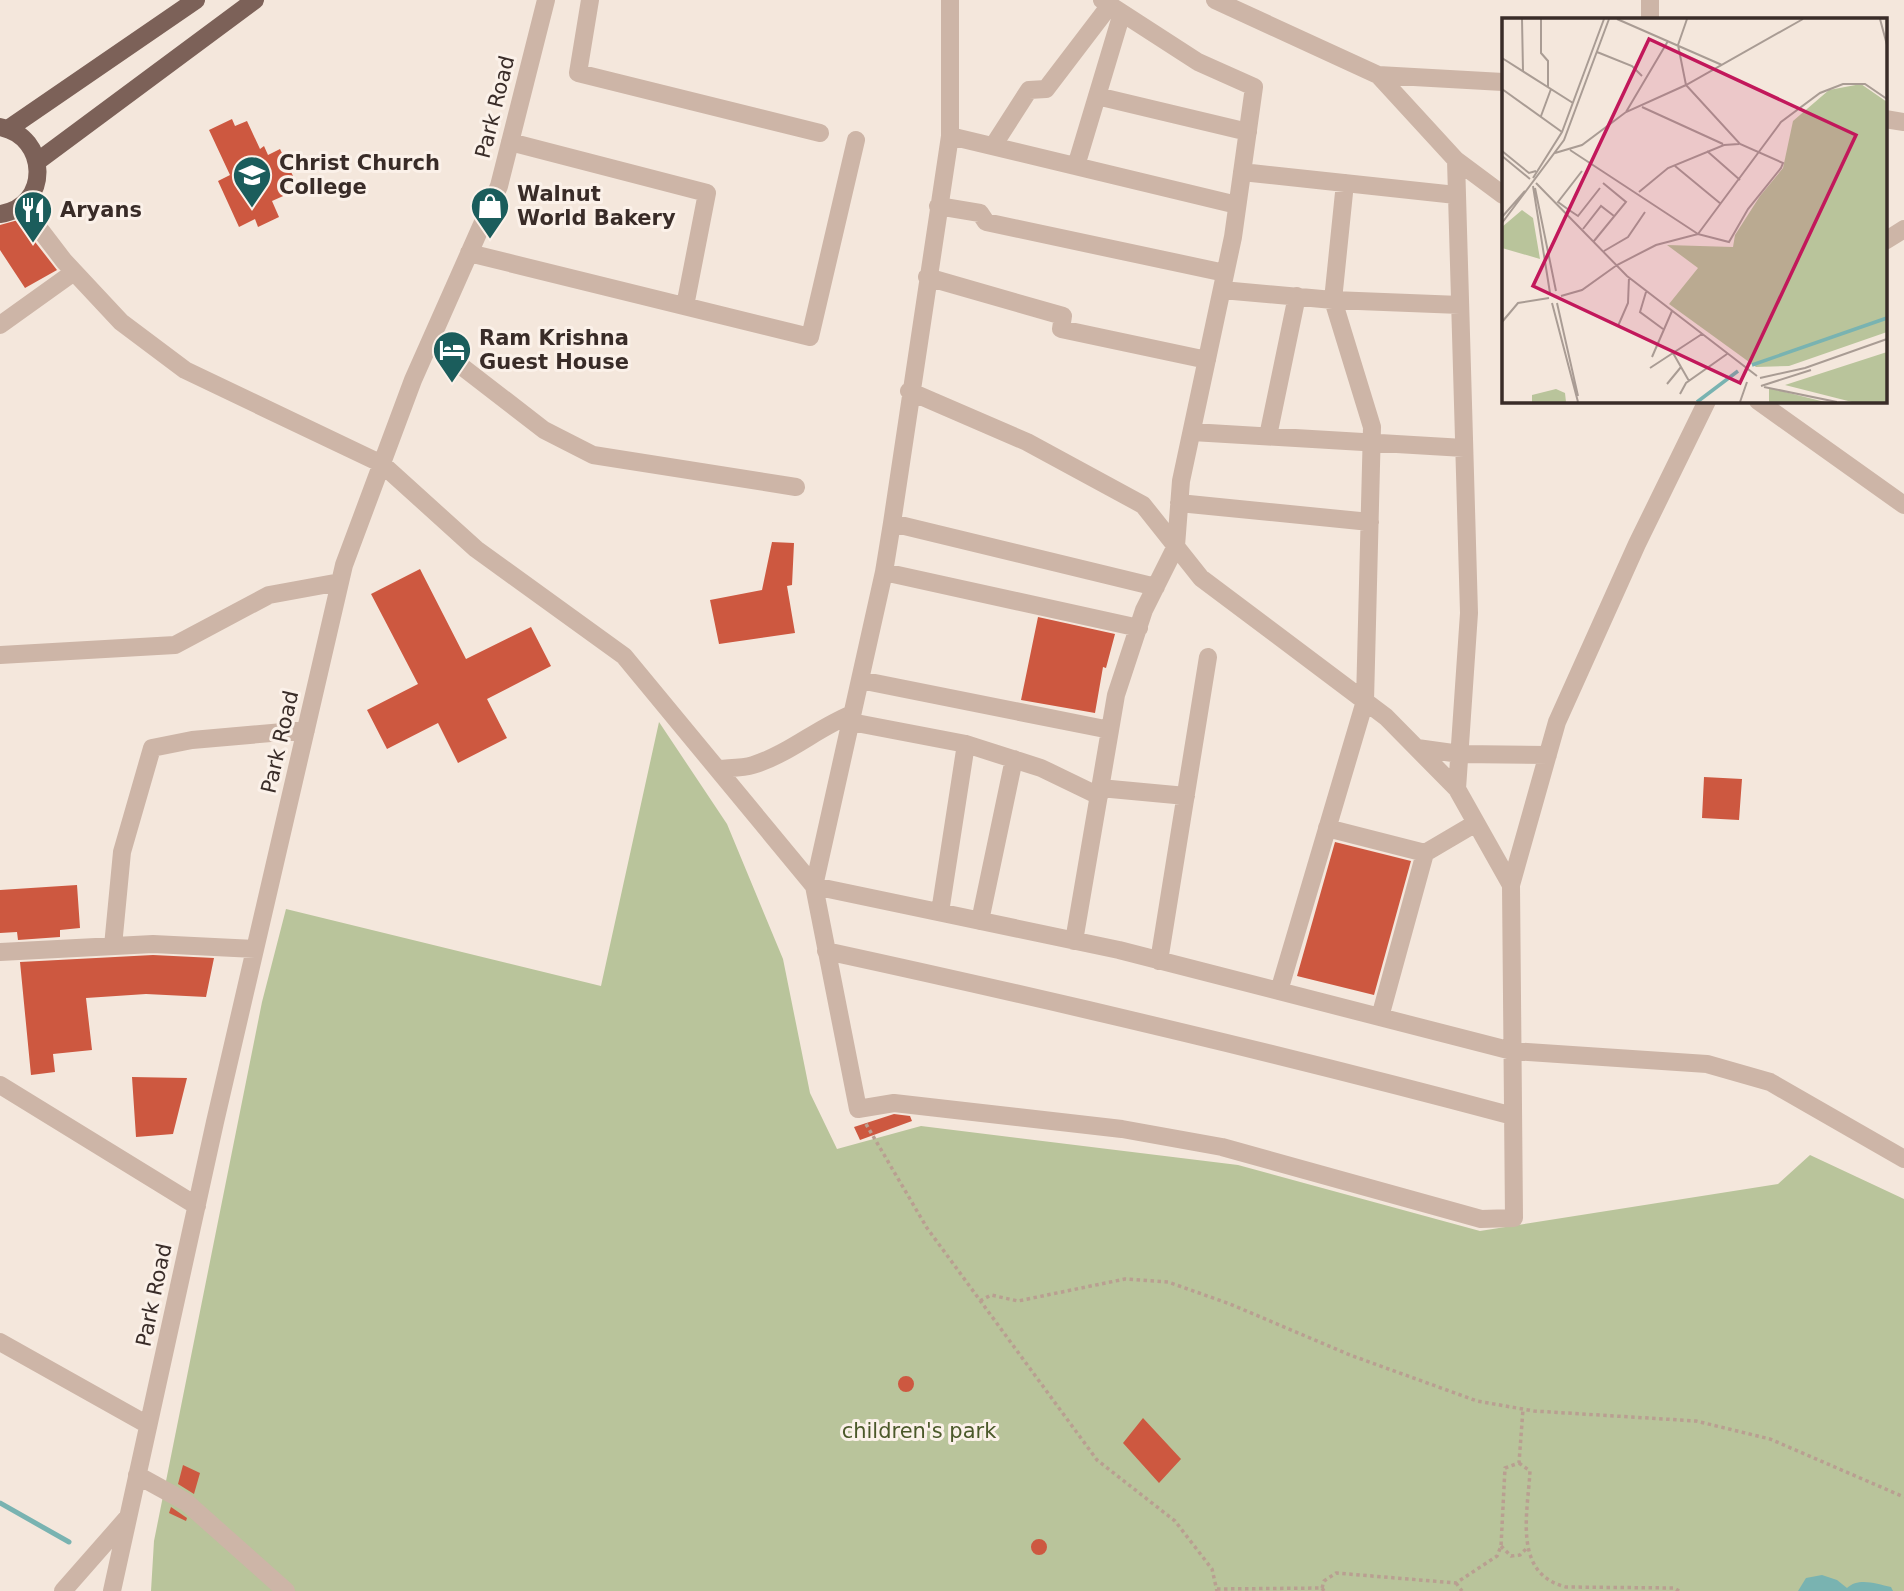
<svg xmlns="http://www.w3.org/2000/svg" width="1904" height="1591" font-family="'DejaVu Sans',sans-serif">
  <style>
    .green { fill: #b9c49b }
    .water { fill: #79b3b1 }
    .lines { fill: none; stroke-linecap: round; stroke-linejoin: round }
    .stream { stroke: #79b3b1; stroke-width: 5 }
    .building { fill: #cd5840 }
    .path { stroke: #b99f91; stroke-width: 3.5; stroke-dasharray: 3.5 3.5; stroke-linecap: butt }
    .minor { stroke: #cdb5a7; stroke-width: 18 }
    .major { stroke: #7c6158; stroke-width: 18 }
    .labels { text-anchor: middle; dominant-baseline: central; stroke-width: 6; stroke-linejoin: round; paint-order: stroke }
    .street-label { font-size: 21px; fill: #392c28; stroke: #fbf1e9 }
    .poi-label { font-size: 21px; font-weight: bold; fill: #392c28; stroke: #fbf1e9; text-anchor: start }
    .park-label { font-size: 21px; fill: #4b592a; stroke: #fbf1e9 }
    .inset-river { fill: none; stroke: #79b3b1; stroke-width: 3.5 }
    .inset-road { fill: none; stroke: #a99c94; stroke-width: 2 }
    .view { fill: #c2185b; fill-opacity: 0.15; stroke: #c2185b; stroke-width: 3.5 }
    .inset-edge { fill: none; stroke: #392c28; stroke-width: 3.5 }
  </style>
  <rect width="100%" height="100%" fill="#f4e7dc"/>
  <!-- green -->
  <path class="green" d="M659,722L727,824L783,959L810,1093L837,1149L921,1126L1238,1165L1480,1231L1778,1184L1810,1155L1904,1199V1591H151L154,1541L262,1002L286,909L601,986Z"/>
  <!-- water -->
  <path class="water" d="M1822,1575L1837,1580L1847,1588C1859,1577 1876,1584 1891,1587L1893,1591H1798L1806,1578Z"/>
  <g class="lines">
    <!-- stream -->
    <path class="stream" d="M0,1503L69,1542"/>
  </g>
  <!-- building -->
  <path class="building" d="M232,119L235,126L247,121L260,149L264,146L268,155L280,149L293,176L284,180L290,193L272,201L279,217L258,227L255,219L239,227L218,181L230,175L209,130Z
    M18,220L57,270L25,288L0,250V225Z
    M772,542L794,543L792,585L787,586L795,633L719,644L710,600L762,590Z
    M420,569L466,659L531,627L551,666L487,699L507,738L458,763L438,723L387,749L367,710L418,684L371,594Z
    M1038,617L1115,634L1106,668L1103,667L1095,713L1021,700Z
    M1704,777L1742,779L1739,820L1702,818Z
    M1335,842L1411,861L1374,995L1297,976Z
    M77,885L80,928L60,930V937L18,940L17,932L0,933V890Z
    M153,955L214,958L206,997L146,994L86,998L92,1050L53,1054L55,1072L31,1075L20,962Z
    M132,1077L187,1078L173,1134L136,1137Z
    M894,1114L910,1116L912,1121L860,1140L854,1127Z
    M898 1384a8 8 0 1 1 16 0a8 8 0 1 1-16 0Z
    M1143,1418L1181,1459L1159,1483L1123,1443Z
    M183,1465L200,1473L194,1494L178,1484Z
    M171,1507L187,1518L186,1521L169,1513Z
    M1031 1547a8 8 0 1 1 16 0a8 8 0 1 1-16 0Z"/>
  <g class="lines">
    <!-- path -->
    <path class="path" d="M866,1124L927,1228L1097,1460L1175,1521L1212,1569L1217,1591
      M980,1301L991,1295L1018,1301L1125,1279L1168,1282L1230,1304L1350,1355L1477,1401L1534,1411L1696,1421L1770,1439L1904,1497
      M1519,1463L1530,1471C1528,1512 1512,1574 1566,1587L1674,1588L1679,1591
      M1501,1546L1511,1556L1520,1555L1526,1549
      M1456,1583L1462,1591
      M1322,1588L1324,1581L1336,1573L1456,1583L1497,1556L1501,1546L1505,1468L1519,1463L1523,1409
      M1217,1589L1322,1588L1324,1591"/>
    <!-- minor -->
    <path class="minor" d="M590,0L578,73L820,133
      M950,0V136L892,523L884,572L814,886L1119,950L1512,1051L1707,1064L1770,1082L1904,1159
      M1215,0L1378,75L1456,160L1503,195
      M1650,19V0
      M1378,75L1503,82
      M1097,96L1248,132
      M1885,119L1904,122
      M950,136L1237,205
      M510,142L707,193L685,306
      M993,146L1029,90L1046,89L1110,5
      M1456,160L1469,613L1457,789
      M1076,166L1122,13
      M1242,172L1456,195
      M22,206L64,261L121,322L185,370L382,464L476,549L624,656L814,886L858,1109L894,1103L1122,1129L1222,1147L1481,1219L1514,1218L1511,885L1557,722L1637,544L1707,401
      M938,206L980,213L986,222L1225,273
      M1885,241L1904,229
      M469,253L810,337L856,140
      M927,277L1063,316L1061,329L1207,360
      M1222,290L1333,300L1460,305
      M0,325L74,272
      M430,342L544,430L593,455L796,487
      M909,391L1027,442L1143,505L1201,578L1386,717L1457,789L1511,885
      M1758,401L1904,505
      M1192,432L1464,448
      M1268,436L1297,296
      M1179,503L1370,522
      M892,523L1156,587
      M884,572L1139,628
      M0,655L175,645L269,595L340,582
      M860,680L1110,730
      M851,722L966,744L1041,768L1099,796
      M1417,748L1460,754L1548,755
      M720,769C730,768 743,768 753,765C789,754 817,728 852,714
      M1100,788L1186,796
      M1327,828L1425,853L1476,823
      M940,912L966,744
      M980,921L1014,759
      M1074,941L1116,695L1144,610L1176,546L1181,481L1233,237L1254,87L1198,62L1102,0
      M113,946L122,852L152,748L192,740L306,730
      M826,951C1056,1001 1285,1055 1513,1116
      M0,952L153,944L255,949
      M1159,961L1208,657
      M1279,991L1365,701L1372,427L1333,300L1345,183
      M1380,1017L1425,853
      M0,1085L197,1206
      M0,1342L148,1425
      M137,1475L186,1502L286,1591
      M63,1591L128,1517
      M112,1591L215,1122L344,565L413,380L499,186L546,0"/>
    <!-- major -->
    <path class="major" d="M0,127C49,136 51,207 0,214
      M8,129L196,0
      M38,161L255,0"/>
  </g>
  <!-- icons -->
  <defs>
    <g id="university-pin" transform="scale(2.0125)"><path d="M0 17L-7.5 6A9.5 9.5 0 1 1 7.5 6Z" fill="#1b5d5c" stroke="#fbf1e9"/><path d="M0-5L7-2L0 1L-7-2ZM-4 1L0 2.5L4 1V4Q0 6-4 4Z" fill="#fff"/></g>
    <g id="shop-pin" transform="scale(2.0125)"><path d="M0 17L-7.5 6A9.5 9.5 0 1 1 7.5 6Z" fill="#1b5d5c" stroke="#fbf1e9"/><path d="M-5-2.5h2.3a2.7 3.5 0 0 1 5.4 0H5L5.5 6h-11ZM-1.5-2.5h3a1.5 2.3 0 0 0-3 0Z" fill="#fff"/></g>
    <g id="restaurant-pin" transform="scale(2.0125)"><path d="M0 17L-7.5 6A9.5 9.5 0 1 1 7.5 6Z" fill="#1b5d5c" stroke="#fbf1e9"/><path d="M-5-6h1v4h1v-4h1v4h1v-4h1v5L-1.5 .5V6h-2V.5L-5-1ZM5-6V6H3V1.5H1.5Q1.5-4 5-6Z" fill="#fff"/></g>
    <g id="hotel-pin" transform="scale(2.0125)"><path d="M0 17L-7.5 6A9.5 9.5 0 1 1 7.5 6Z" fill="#1b5d5c" stroke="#fbf1e9"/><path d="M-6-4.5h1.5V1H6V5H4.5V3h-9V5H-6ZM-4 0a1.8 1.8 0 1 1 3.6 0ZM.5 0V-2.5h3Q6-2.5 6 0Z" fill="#fff"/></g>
  </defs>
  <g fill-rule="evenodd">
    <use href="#university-pin" x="252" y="175"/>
    <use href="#shop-pin" x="490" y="206"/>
    <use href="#restaurant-pin" x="33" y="210"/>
    <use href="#hotel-pin" x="452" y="350"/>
  </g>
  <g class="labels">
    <!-- street labels -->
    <g class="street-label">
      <text transform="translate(495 107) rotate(-76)">Park Road</text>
      <text transform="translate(280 742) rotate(-77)">Park Road</text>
      <text transform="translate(154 1295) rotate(-78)">Park Road</text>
    </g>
    <!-- poi labels -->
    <g class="poi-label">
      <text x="279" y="163">Christ Church<tspan x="279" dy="24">College</tspan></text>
      <text x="517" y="194">Walnut<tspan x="517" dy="24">World Bakery</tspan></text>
      <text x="60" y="210">Aryans</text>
      <text x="479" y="338">Ram Krishna<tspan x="479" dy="24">Guest House</tspan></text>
    </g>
    <!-- park labels -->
    <g class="park-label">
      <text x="919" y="1431">children's park</text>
    </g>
  </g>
  <!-- overview -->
  <g transform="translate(1502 18)">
    <rect width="385" height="385" fill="#f4e7dc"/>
    <path d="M359,66L385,84V314L287,348L254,349L167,286L196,250L165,227L231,229L233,217L258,178L281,150L291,103L327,72ZM20,192L31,200L38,241L0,230V209ZM385,334V384H350L283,367ZM267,370L323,384H267ZM54,371L63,375L64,384H30V377Z" fill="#b9c49b"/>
    <path class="inset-river" d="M250,347L385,300M195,384L236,353"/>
    <path class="inset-road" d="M20,1L21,53M39,1V35L46,43V69M115,1L220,47M378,1L385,27M95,34L130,48L140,58M0,40L71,85M0,71L60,114M140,89L221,126M124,94L166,23M39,98L49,71M68,132L196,216L279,104L318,75L341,66H363L385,81M0,133L27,155L34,153M205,133L238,162M53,135L80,127L124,94L184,67L301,1M0,138L28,161M173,148L219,186M31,160L60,114L102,1M34,165L125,258L255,358M31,168L48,275M33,170L54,273M137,174L166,150L222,127L237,126M67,192L76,198L98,170M64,197L67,192L56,184L80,153M0,199L23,173M0,205L62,122L107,1M81,211L99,188L112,198M92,223L124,184L101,165M102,233L126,219L143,194M144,274L138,294L161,311M59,278L80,272L115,247L154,227L196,216L227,224L246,191L279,150L281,145L238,126L184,67L176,27L185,1M50,285L76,384M55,285L76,378M0,304L16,285L47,280M116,308L126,285L127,259M171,335L187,363M150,339L170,293M148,350L200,316M258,360L303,350L385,321M165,366L179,349M259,368L309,352M262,369L335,384M178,376L184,365L225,336M238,384L245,364"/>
    <path class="view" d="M147,21L354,117L238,365L31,268Z"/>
    <rect width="385" height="385" class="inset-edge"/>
  </g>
</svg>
